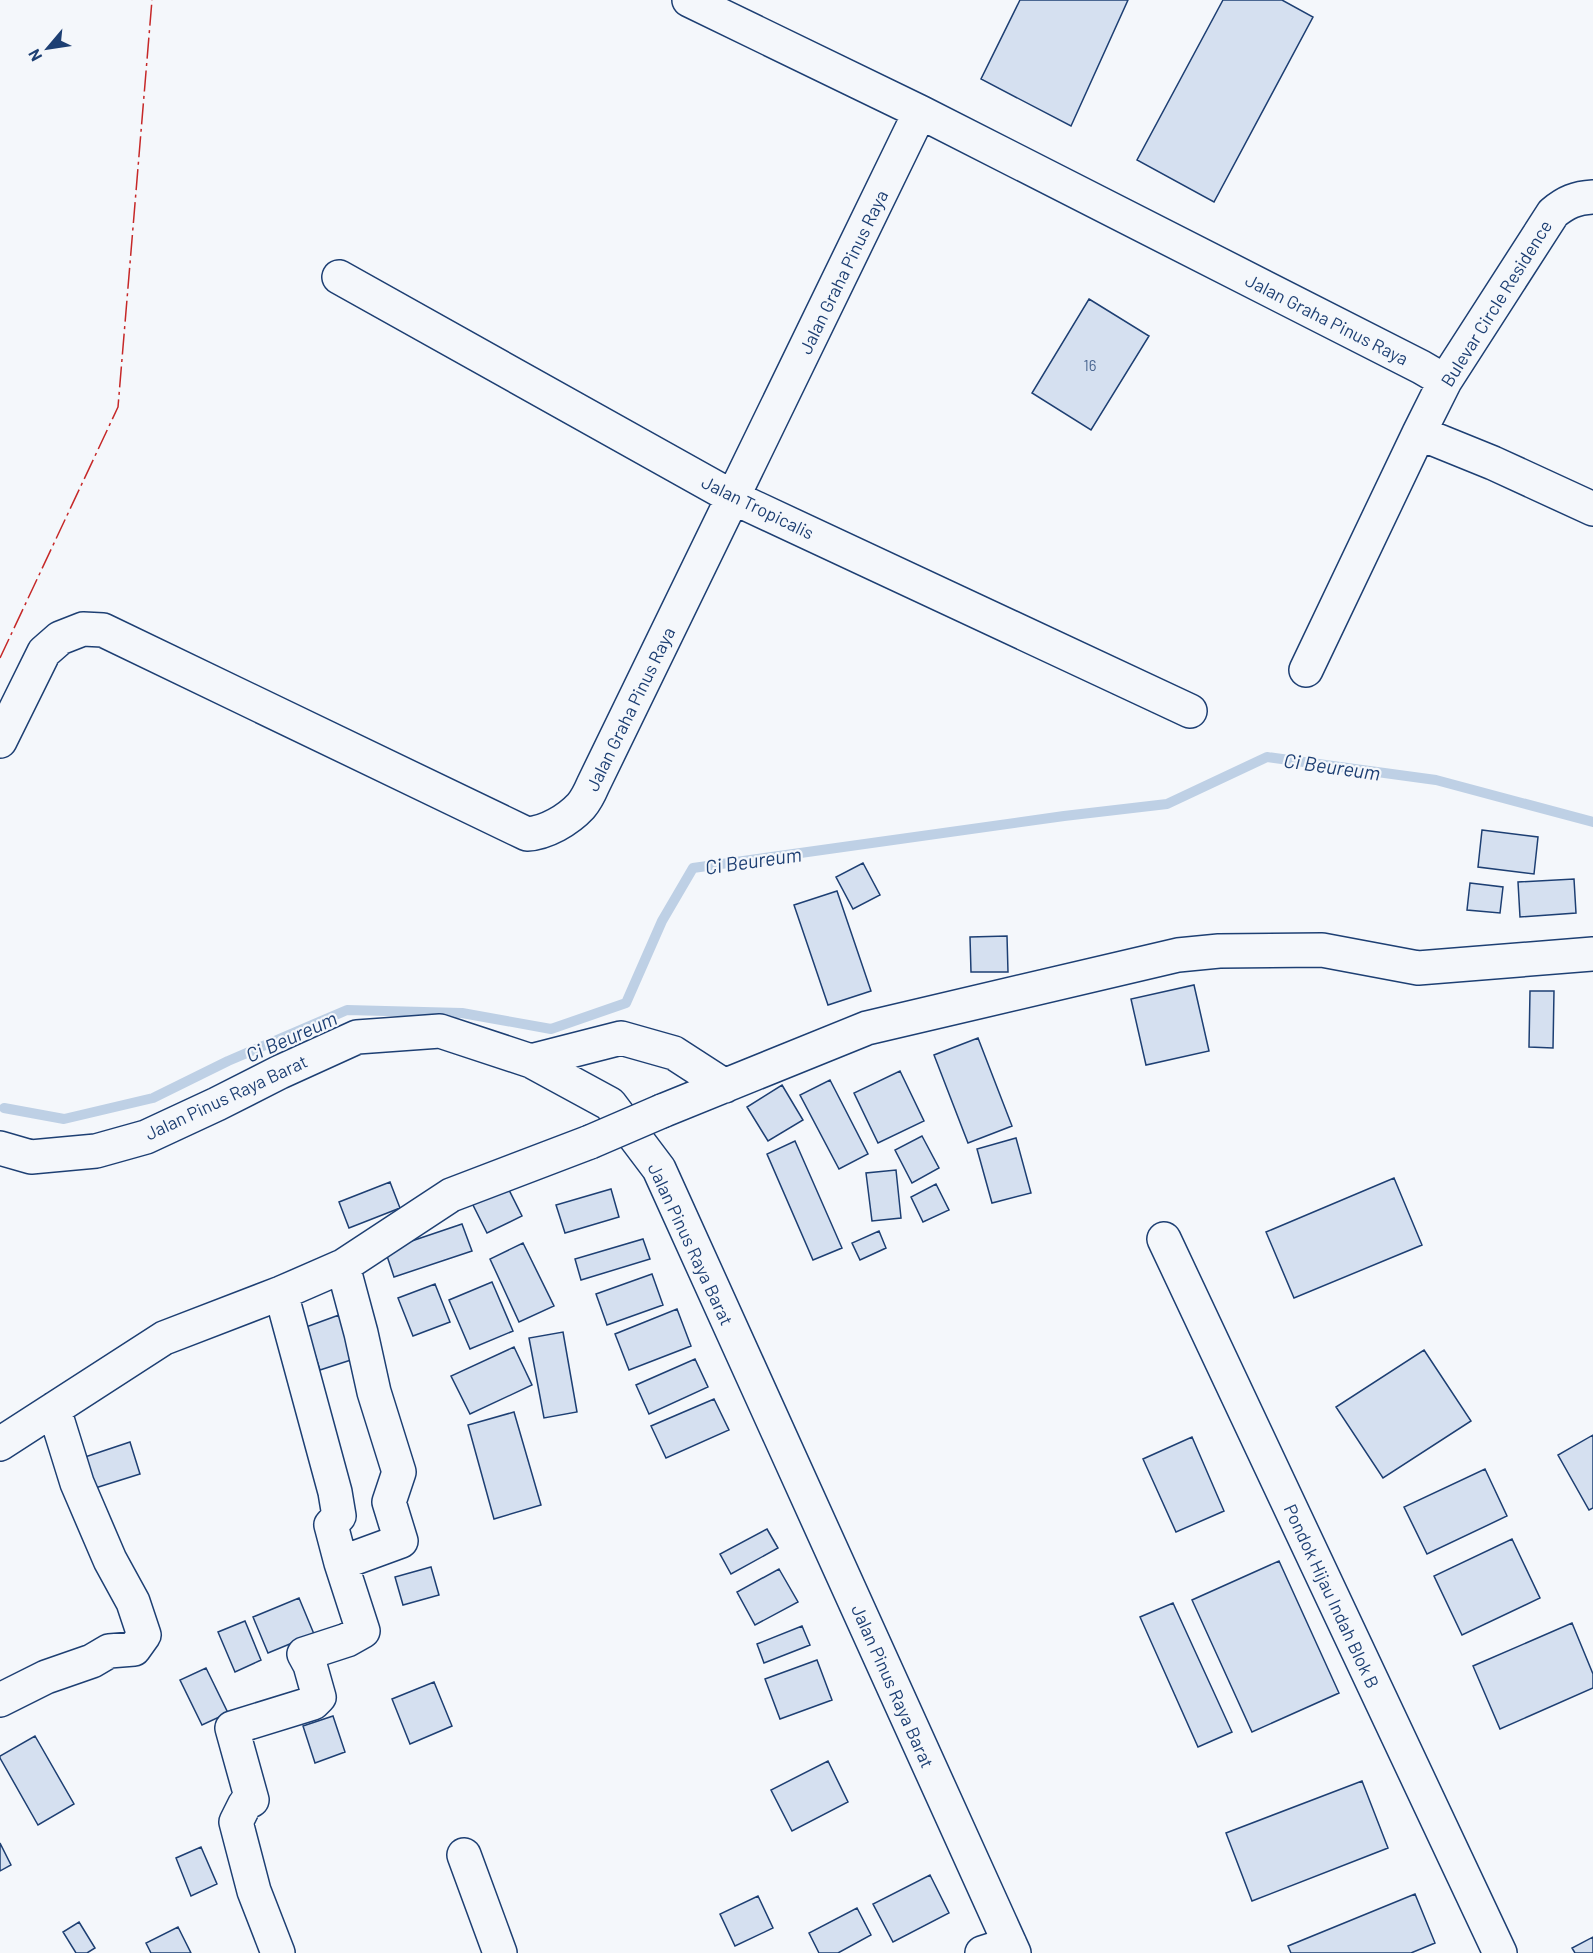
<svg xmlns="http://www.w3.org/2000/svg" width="1593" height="1953" font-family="Barlow,sans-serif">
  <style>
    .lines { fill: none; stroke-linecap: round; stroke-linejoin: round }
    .stream { stroke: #bed0e5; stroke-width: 10 }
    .building { fill: #d5e0f0; stroke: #1d3f73; stroke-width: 1.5 }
    .minor-casing { stroke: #1d3f73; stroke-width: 36 }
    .minor { stroke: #f4f7fb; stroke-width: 33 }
    .minor-bridge-casing { stroke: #1d3f73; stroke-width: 36; stroke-linecap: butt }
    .minor-bridge { stroke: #f4f7fb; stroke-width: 33 }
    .power { stroke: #c62828; stroke-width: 1.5; stroke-dasharray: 21 4.5 3 4.5; stroke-linecap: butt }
    .labels { text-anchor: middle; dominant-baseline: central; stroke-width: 4.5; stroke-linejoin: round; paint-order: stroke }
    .number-label { font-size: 15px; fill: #4b6792 }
    .street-label { font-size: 18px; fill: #1d3f73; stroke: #f4f7fb }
    .water-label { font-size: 20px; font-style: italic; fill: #1d3f73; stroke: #f4f7fb }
  </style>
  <rect width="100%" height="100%" fill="#f4f7fb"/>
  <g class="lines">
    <!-- stream -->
    <path class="stream" d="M4,1108L64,1119L153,1098L228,1061L347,1010L462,1013L551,1029L626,1003L662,921L693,868L1064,816L1167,804L1267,757L1436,780L1593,822"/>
  </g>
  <!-- building -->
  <path class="building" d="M1020,0H1128L1071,126L981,79Z
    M1223,0H1282L1313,17L1214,202L1137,160Z
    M1089,299L1149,336L1091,430L1032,393Z
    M1482,830L1538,837L1534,874L1478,867Z
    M863,863L880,895L853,909L836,877Z
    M1574,879L1576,913L1520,917L1518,882Z
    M1470,883L1503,887L1500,913L1467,910Z
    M837,891L871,991L828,1005L794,905Z
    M1007,936L1008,972H971L970,937Z
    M1194,985L1209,1051L1146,1065L1131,999Z
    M1530,991H1554L1553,1048L1529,1047Z
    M978,1038L1012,1126L968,1143L934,1055Z
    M900,1071L924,1121L878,1143L854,1093Z
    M830,1080L868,1154L839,1169L800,1095Z
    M782,1085L803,1120L768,1141L747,1107Z
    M922,1136L939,1168L912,1183L895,1150Z
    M1016,1138L1031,1193L992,1203L977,1149Z
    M795,1141L842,1248L813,1260L767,1154Z
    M896,1170L901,1218L872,1221L866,1173Z
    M1394,1178L1422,1245L1294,1298L1266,1232Z
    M390,1182L400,1208L349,1228L339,1202Z
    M936,1184L949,1210L923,1222L911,1197Z
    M507,1186L522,1216L487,1233L472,1203Z
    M611,1189L619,1217L565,1233L556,1205Z
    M462,1224L472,1251L394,1277L385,1250Z
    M879,1231L886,1248L860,1260L852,1243Z
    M643,1239L650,1259L581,1280L575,1259Z
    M523,1243L554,1306L519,1322L490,1259Z
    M652,1274L663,1305L607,1325L596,1294Z
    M492,1282L513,1331L470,1349L449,1300Z
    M435,1284L450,1322L413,1336L398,1298Z
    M677,1309L691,1346L629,1370L615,1334Z
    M339,1315L354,1359L320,1370L306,1327Z
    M563,1332L577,1412L544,1418L529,1338Z
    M514,1347L532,1385L470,1414L451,1376Z
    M1424,1350L1471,1421L1383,1478L1336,1407Z
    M695,1359L708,1387L649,1414L636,1385Z
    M714,1399L729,1430L666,1458L651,1426Z
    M514,1412L541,1505L494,1519L468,1425Z
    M1593,1435V1508L1589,1510L1558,1455Z
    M1192,1437L1224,1511L1176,1532L1143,1459Z
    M130,1442L140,1474L92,1489L82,1458Z
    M1485,1469L1507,1516L1427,1554L1404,1507Z
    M767,1529L778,1548L731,1574L720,1554Z
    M1512,1539L1540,1598L1462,1635L1434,1576Z
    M1279,1561L1339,1693L1252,1732L1192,1600Z
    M431,1567L439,1595L403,1605L395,1577Z
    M779,1569L798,1602L755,1625L737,1592Z
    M299,1598L314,1634L268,1653L253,1617Z
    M1173,1603L1232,1732L1198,1747L1140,1617Z
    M245,1621L261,1660L235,1672L218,1632Z
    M1572,1623L1593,1674V1688L1500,1729L1473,1666Z
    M802,1626L810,1645L764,1663L757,1644Z
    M817,1660L832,1700L780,1719L765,1679Z
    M206,1668L228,1713L202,1725L180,1680Z
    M434,1682L452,1726L410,1744L392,1699Z
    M333,1716L345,1752L315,1763L303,1726Z
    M35,1736L74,1804L38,1825L0,1758V1756Z
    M828,1761L848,1802L792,1831L771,1790Z
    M1362,1781L1388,1848L1252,1901L1226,1833Z
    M0,1843L11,1865L0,1871Z
    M201,1847L217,1884L191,1896L176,1858Z
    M930,1875L949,1913L893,1942L873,1904Z
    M1415,1894L1435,1943L1411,1953H1291L1288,1946Z
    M758,1896L773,1928L735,1946L720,1914Z
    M857,1908L871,1935L838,1953H819L809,1933Z
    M79,1922L95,1948L87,1953H76L63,1932Z
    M178,1927L191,1953H151L146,1943Z
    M1593,1937V1953H1575L1572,1948Z"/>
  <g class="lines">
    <!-- minor casing -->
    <g class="minor-casing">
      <path id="minor" d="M689,0L920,112L1421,367L1445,381
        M339,277L734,498L1190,711
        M1419,433L1493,463L1593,509
        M1306,670L1419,433L1445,381L1553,213C1566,202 1576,198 1593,197
        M0,741L44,652L60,638L83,629L103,630L527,834C546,833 568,820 581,806C586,800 590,792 593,785L920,112
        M531,1061L621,1038L674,1053L725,1086
        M662,1111L867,1028L1178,955L1219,951L1322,950L1418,968L1593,954
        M0,1148L31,1157L96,1151L146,1137L217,1104L280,1072L357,1037L440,1031L531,1061L610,1104L659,1169L1014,1953
        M1164,1239L1500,1953
        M281,1293L335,1492L339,1516L331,1525L341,1563
        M0,1444L164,1338L281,1293L343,1266L451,1195L590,1142
        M0,1700L46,1677L92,1661L109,1651L134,1649L144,1635L133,1602L110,1560L77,1483L54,1409
        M464,1855L500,1953
        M278,1953L254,1891L236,1822L245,1804L252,1800L232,1728L313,1703L319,1697L310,1665L304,1654L347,1640L363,1631L341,1563L401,1541L389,1502L399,1472L374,1392L361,1333L343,1266
        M982,1953L1010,1944"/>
    </g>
    <!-- minor -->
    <use href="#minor" class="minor"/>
    <!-- minor-bridge casing -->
    <g class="minor-bridge-casing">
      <path id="minor-bridge" d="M590,1142L662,1111"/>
    </g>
    <!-- minor-bridge -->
    <use href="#minor-bridge" class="minor-bridge"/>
    <!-- power -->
    <path class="power" d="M0,658L118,407L152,0"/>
  </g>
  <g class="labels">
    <!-- number labels -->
    <g class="number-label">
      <text x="1090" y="365">16</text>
    </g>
    <!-- street labels -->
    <g class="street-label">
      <text transform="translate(843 272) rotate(-64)">Jalan Graha Pinus Raya</text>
      <text transform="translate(1496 303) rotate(-58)">Bulevar Circle Residence</text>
      <text transform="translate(1327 319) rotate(27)">Jalan Graha Pinus Raya</text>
      <text transform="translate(758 507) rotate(26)">Jalan Tropicalis</text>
      <text transform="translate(630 709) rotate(-64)">Jalan Graha Pinus Raya</text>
      <text transform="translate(226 1097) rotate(-25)">Jalan Pinus Raya Barat</text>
      <text transform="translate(691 1244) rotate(65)">Jalan Pinus Raya Barat</text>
      <text transform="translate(1332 1596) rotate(65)">Pondok Hijau Indah Blok B</text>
      <text transform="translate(893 1686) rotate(66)">Jalan Pinus Raya Barat</text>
    </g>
    <!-- water labels -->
    <g class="water-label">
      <text transform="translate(1332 766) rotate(8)">Ci Beureum</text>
      <text transform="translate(753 860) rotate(-8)">Ci Beureum</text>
      <text transform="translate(291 1036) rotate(-24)">Ci Beureum</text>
    </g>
  </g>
  <!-- north arrow -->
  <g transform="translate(48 48) rotate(241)" stroke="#f4f7fb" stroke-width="4.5" paint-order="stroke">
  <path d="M0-4.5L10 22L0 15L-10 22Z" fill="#1d3f73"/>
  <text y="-9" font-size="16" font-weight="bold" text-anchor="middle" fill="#1d3f73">N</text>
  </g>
</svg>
